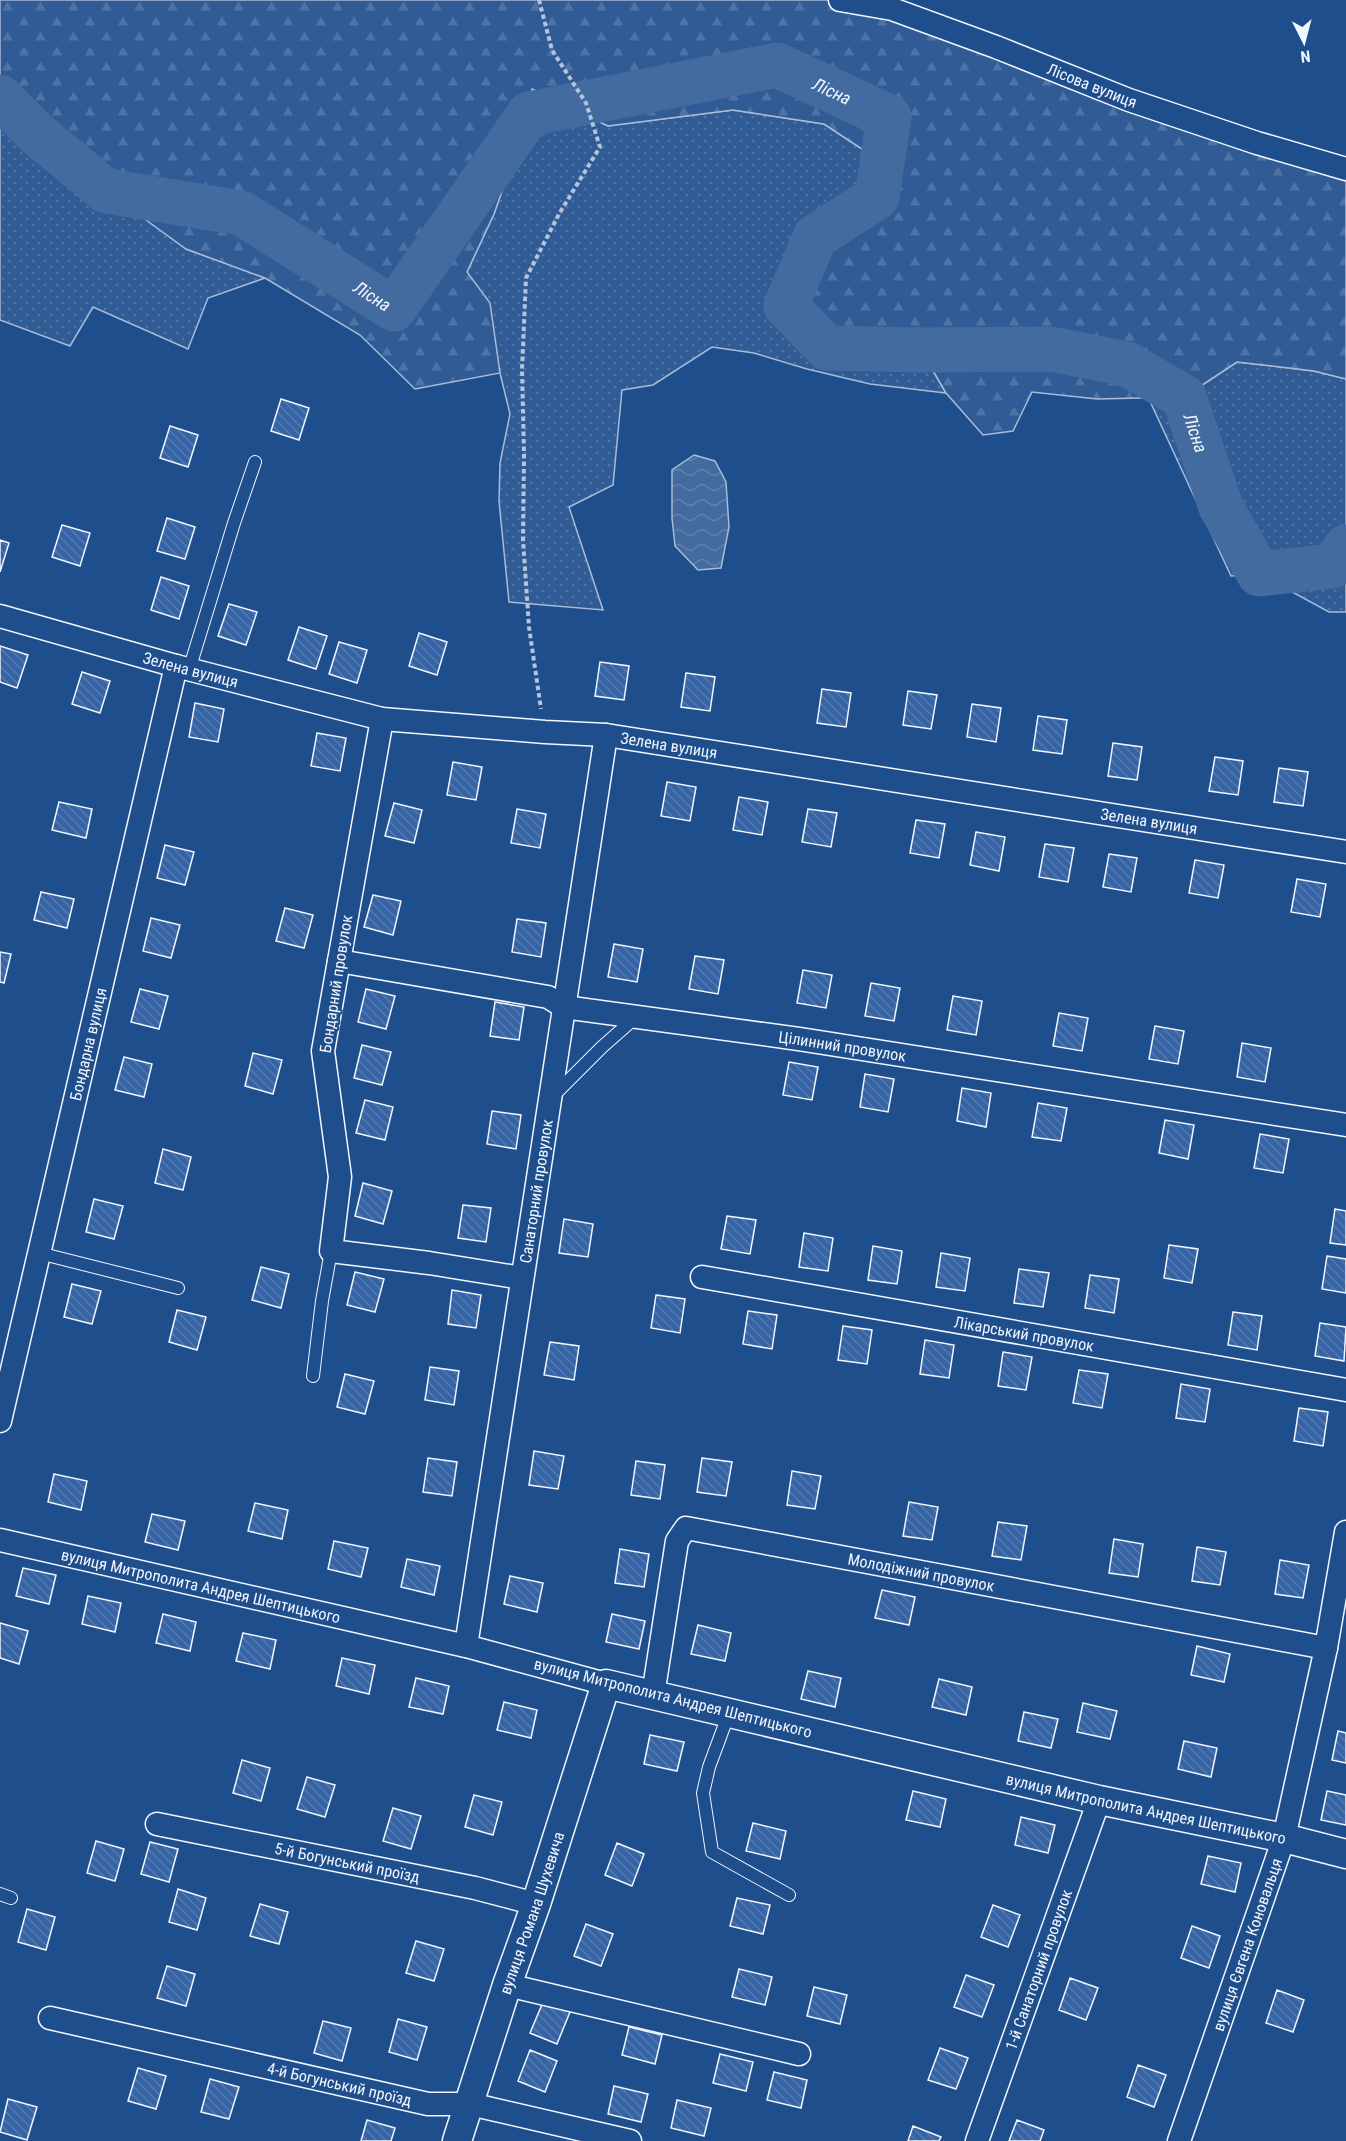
<svg xmlns="http://www.w3.org/2000/svg" width="1346" height="2141" font-family="'Roboto Condensed',sans-serif">
  <style>
    .grass { fill: url(#grass-dots); stroke: #a8bbd7; stroke-width: 1.5 }
    .forest { fill: url(#forest-firs); stroke: #a8bbd7; stroke-width: 1.5 }
    .water { fill: url(#water-waves); stroke: #a8bbd7; stroke-width: 1.5 }
    .lines { fill: none; stroke-linecap: round; stroke-linejoin: round }
    .river { stroke: #446ba0; stroke-width: 45 }
    .building { fill: url(#building-back-hatch); stroke: #f2f6ff; stroke-width: 1.5 }
    .service-casing { stroke: #f2f6ff; stroke-width: 14 }
    .minor-casing { stroke: #f2f6ff; stroke-width: 25 }
    .tertiary-casing { stroke: #f2f6ff; stroke-width: 31 }
    .path { stroke: #b3c4dc; stroke-width: 4; stroke-dasharray: 4.5 3; stroke-linecap: butt }
    .service { stroke: #1f4e8c; stroke-width: 12 }
    .minor { stroke: #1f4e8c; stroke-width: 22 }
    .tertiary { stroke: #1f4e8c; stroke-width: 28 }
    .labels { text-anchor: middle; dominant-baseline: central; stroke-width: 4.5; stroke-linejoin: round; paint-order: stroke }
    .street-label { font-size: 16px; fill: #f2f6ff; stroke: #1f4e8c }
    .water-label { font-size: 18px; font-style: italic; fill: #f2f6ff; stroke: #1f4e8c }
  </style>
  <defs>
    <pattern id="grass-dots" width="8" height="8" patternUnits="userSpaceOnUse" patternTransform="scale(1.5)"><rect width="8" height="8" fill="#305b95"/><path d="M2 2h.1M6 6h.1" fill="none" stroke="#4e73a5" stroke-width="1.8" stroke-linecap="round"/></pattern>
    <pattern id="forest-firs" width="22" height="20" patternUnits="userSpaceOnUse" patternTransform="scale(1.5)"><rect width="22" height="20" fill="#305b95"/><path d="M5 1l3.5 6h-7zM16 11l3.5 6h-7z" fill="#4e73a5"/></pattern>
    <pattern id="water-waves" width="16" height="10" patternUnits="userSpaceOnUse" patternTransform="scale(1.5)"><rect width="16" height="10" fill="#446ba0"/><path d="M0 5q4-4 8 0t8 0" fill="none" stroke="#5f81ae"/></pattern>
    <pattern id="building-back-hatch" width="6" height="6" patternUnits="userSpaceOnUse" patternTransform="scale(1.5)"><rect width="6" height="6" fill="#3563a3"/><path d="M-1 5l2 2M0 0l6 6M5-1l2 2" fill="none" stroke="#537ab1"/></pattern>
  </defs>
  <rect width="100%" height="100%" fill="#1f4e8c"/>
  <!-- grass -->
  <path class="grass" d="M532,89L608,126L733,110L824,124L882,162L877,197L815,237L827,348L921,350L946,393L870,384L807,369L754,353L712,347L653,385L622,390L613,485L569,507L603,610L509,602L499,501L500,463L510,414L500,373L467,272L494,214L529,114Z
    M0,97L36,133L186,249L265,278L208,298L188,349L93,307L70,346L0,320Z
    M1237,362L1314,371L1346,379V612H1329L1259,574L1231,576L1148,397H1184Z"/>
  <!-- forest -->
  <path class="forest" d="M0,0H840L1346,169V379L1314,371L1237,362L1184,397L1097,399L1032,392L1013,431L983,435L946,393L921,350L827,348L786,306L815,237L877,197L882,162L824,124L733,110L608,126L532,89L529,114L494,214L467,272L490,303L500,373L415,389L360,335L265,278L186,249L106,191L36,133L0,97Z"/>
  <!-- water -->
  <path class="water" d="M694,455L715,461L726,482L729,527L721,568L698,570L675,546L672,518V470Z"/>
  <g class="lines">
    <!-- river -->
    <path class="river" id="s1" d="M0,97L36,133L106,191L241,213L394,309L529,114L777,65L889,117L877,197L815,237L786,306L827,348L921,350L1051,349L1127,364L1184,397L1221,507L1259,574L1332,566L1346,547"/>
  </g>
  <!-- building -->
  <path class="building" d="M281,399L309,408L299,440L271,431Z
    M170,426L198,435L188,467L160,458Z
    M167,518L195,527L185,559L157,551Z
    M62,525L90,533L80,566L52,557Z
    M0,540L9,543L0,572Z
    M161,577L189,586L179,619L151,610Z
    M229,604L257,612L246,645L218,636Z
    M299,627L327,636L316,669L288,660Z
    M419,633L447,642L437,675L409,666Z
    M339,642L367,650L357,683L329,674Z
    M0,646L28,655L17,688L0,682Z
    M600,662L629,666L624,700L595,696Z
    M82,672L110,681L100,713L72,704Z
    M686,673L715,677L710,711L681,707Z
    M822,689L851,693L846,727L817,723Z
    M908,691L937,695L931,729L903,725Z
    M195,703L224,709L218,742L189,737Z
    M972,704L1001,708L996,742L967,737Z
    M1038,716L1067,720L1062,754L1033,750Z
    M317,733L346,738L340,771L311,766Z
    M1113,743L1142,747L1137,780L1108,776Z
    M1215,757L1243,761L1238,795L1209,791Z
    M453,762L482,767L476,800L447,795Z
    M1279,768L1308,772L1303,806L1274,802Z
    M667,782L696,787L690,821L661,816Z
    M739,797L768,802L762,835L733,830Z
    M59,802L92,809L86,838L52,830Z
    M394,803L422,810L414,843L385,836Z
    M517,809L546,814L540,848L511,843Z
    M808,809L837,813L831,847L802,842Z
    M916,820L945,824L939,858L910,853Z
    M976,832L1005,837L999,871L970,865Z
    M1045,844L1074,848L1068,882L1039,877Z
    M165,845L194,852L185,885L157,878Z
    M1109,854L1137,858L1131,892L1103,887Z
    M1195,860L1224,865L1218,898L1189,893Z
    M1297,879L1326,884L1320,917L1291,912Z
    M41,892L74,899L67,928L34,920Z
    M373,895L401,901L393,935L364,927Z
    M285,908L313,915L304,948L276,941Z
    M151,918L180,925L171,958L143,951Z
    M517,919L546,923L541,957L512,952Z
    M614,944L643,949L637,982L608,977Z
    M0,952L11,954L4,983L0,982Z
    M695,956L724,960L718,994L689,989Z
    M803,970L832,975L826,1008L797,1003Z
    M871,983L900,988L894,1021L865,1016Z
    M140,989L168,996L159,1029L131,1022Z
    M366,989L395,996L386,1029L358,1022Z
    M953,996L982,1001L976,1035L947,1030Z
    M495,1002L524,1007L519,1040L490,1036Z
    M1059,1013L1088,1018L1082,1051L1053,1046Z
    M1155,1026L1184,1031L1178,1064L1149,1059Z
    M1242,1043L1271,1048L1265,1082L1237,1077Z
    M362,1045L391,1052L382,1085L354,1078Z
    M253,1053L282,1060L273,1094L245,1086Z
    M124,1057L152,1064L144,1097L115,1090Z
    M789,1062L818,1067L812,1100L783,1095Z
    M865,1074L894,1079L888,1112L860,1107Z
    M962,1088L991,1093L986,1127L957,1121Z
    M365,1100L393,1107L385,1140L356,1133Z
    M1038,1103L1067,1108L1061,1141L1032,1137Z
    M492,1111L521,1115L516,1149L487,1144Z
    M1165,1120L1194,1125L1188,1159L1159,1153Z
    M1260,1134L1289,1139L1283,1173L1254,1168Z
    M163,1149L191,1157L183,1190L155,1183Z
    M363,1183L392,1191L383,1224L355,1216Z
    M94,1199L123,1206L114,1239L86,1232Z
    M463,1205L491,1208L486,1242L458,1238Z
    M1335,1209L1346,1211V1245L1330,1243Z
    M727,1216L756,1220L750,1254L721,1249Z
    M564,1219L593,1224L588,1257L559,1253Z
    M804,1233L833,1238L828,1271L799,1267Z
    M1169,1245L1198,1249L1192,1283L1164,1278Z
    M873,1246L902,1251L897,1284L868,1280Z
    M941,1253L970,1258L965,1291L936,1287Z
    M1327,1256L1346,1259V1293L1322,1289Z
    M261,1267L289,1274L281,1308L252,1300Z
    M1019,1269L1049,1273L1043,1307L1014,1303Z
    M355,1272L384,1279L375,1312L347,1305Z
    M1090,1275L1119,1279L1114,1313L1085,1308Z
    M72,1284L101,1291L92,1324L64,1317Z
    M452,1290L481,1295L476,1328L448,1324Z
    M656,1295L685,1299L680,1333L651,1328Z
    M177,1310L206,1317L197,1350L169,1342Z
    M748,1311L777,1315L772,1349L743,1344Z
    M1233,1312L1262,1316L1257,1350L1228,1345Z
    M1320,1323L1346,1327L1344,1361L1315,1356Z
    M843,1326L872,1330L867,1364L838,1360Z
    M925,1340L954,1345L949,1378L920,1374Z
    M550,1342L579,1346L574,1380L544,1375Z
    M1003,1352L1032,1357L1026,1390L998,1386Z
    M430,1367L459,1371L454,1405L425,1400Z
    M1079,1370L1108,1374L1102,1408L1073,1403Z
    M345,1374L374,1381L365,1414L337,1407Z
    M1181,1384L1210,1389L1205,1422L1176,1418Z
    M1299,1408L1328,1412L1323,1446L1294,1441Z
    M534,1451L564,1456L558,1489L529,1485Z
    M428,1458L457,1462L452,1496L423,1492Z
    M702,1458L732,1462L726,1496L697,1492Z
    M636,1461L665,1465L660,1499L631,1495Z
    M792,1471L821,1476L815,1509L787,1505Z
    M54,1474L87,1481L81,1510L48,1502Z
    M909,1502L938,1507L932,1540L903,1536Z
    M255,1503L288,1510L282,1539L248,1531Z
    M152,1514L185,1521L178,1550L145,1542Z
    M998,1522L1027,1526L1021,1560L992,1556Z
    M1114,1539L1143,1544L1138,1577L1109,1573Z
    M334,1541L368,1548L361,1577L328,1569Z
    M1197,1547L1226,1552L1220,1585L1192,1581Z
    M620,1549L649,1554L644,1587L615,1583Z
    M407,1559L440,1566L434,1595L401,1587Z
    M1280,1560L1309,1565L1303,1598L1275,1594Z
    M23,1568L56,1575L49,1604L16,1596Z
    M510,1576L543,1583L537,1612L504,1604Z
    M882,1590L915,1597L909,1625L875,1618Z
    M88,1596L121,1603L115,1632L82,1624Z
    M163,1614L196,1622L190,1651L156,1643Z
    M612,1614L645,1621L639,1649L606,1642Z
    M0,1623L28,1631L19,1664L0,1658Z
    M698,1625L731,1633L725,1661L691,1654Z
    M243,1633L276,1640L270,1669L236,1661Z
    M1197,1646L1230,1654L1224,1682L1191,1675Z
    M342,1658L375,1665L369,1694L336,1686Z
    M808,1671L841,1678L835,1707L801,1699Z
    M416,1678L449,1686L443,1714L409,1707Z
    M939,1679L972,1687L966,1715L932,1707Z
    M504,1702L537,1710L531,1738L497,1730Z
    M1083,1703L1117,1711L1110,1739L1077,1732Z
    M1024,1712L1058,1719L1051,1748L1018,1741Z
    M1338,1731L1346,1733V1763L1332,1760Z
    M650,1735L684,1742L677,1771L644,1764Z
    M1184,1741L1217,1748L1211,1777L1178,1769Z
    M242,1760L270,1768L261,1801L233,1793Z
    M307,1777L335,1785L325,1817L297,1809Z
    M913,1791L946,1799L940,1827L906,1820Z
    M1327,1791L1346,1795V1825L1321,1820Z
    M474,1795L502,1802L493,1835L465,1827Z
    M393,1808L421,1816L411,1849L383,1841Z
    M1021,1817L1055,1825L1048,1853L1015,1845Z
    M753,1823L786,1831L780,1859L746,1851Z
    M96,1841L124,1849L115,1881L87,1873Z
    M150,1842L178,1849L169,1882L141,1874Z
    M617,1843L644,1854L632,1886L605,1875Z
    M1208,1856L1241,1863L1235,1892L1201,1884Z
    M178,1889L206,1898L197,1930L169,1922Z
    M737,1898L770,1905L763,1934L730,1926Z
    M260,1904L288,1912L279,1944L250,1936Z
    M993,1905L1020,1915L1008,1947L981,1937Z
    M27,1909L55,1917L46,1950L18,1942Z
    M586,1924L613,1934L601,1966L574,1956Z
    M1192,1926L1220,1936L1209,1968L1181,1958Z
    M416,1941L444,1949L434,1981L406,1973Z
    M167,1966L195,1974L186,2006L157,1998Z
    M739,1969L772,1977L765,2005L732,1997Z
    M966,1975L994,1985L982,2017L954,2007Z
    M1070,1978L1098,1988L1086,2020L1059,2010Z
    M814,1987L847,1995L840,2024L807,2016Z
    M1277,1990L1304,2000L1293,2032L1266,2023Z
    M543,2002L570,2012L557,2044L530,2033Z
    M398,2019L427,2027L417,2060L389,2052Z
    M323,2021L351,2028L342,2061L314,2053Z
    M629,2027L662,2035L655,2064L622,2055Z
    M940,2048L968,2058L956,2089L928,2080Z
    M530,2050L557,2061L545,2092L518,2081Z
    M720,2054L753,2062L746,2091L713,2083Z
    M1138,2065L1166,2075L1154,2107L1127,2097Z
    M138,2068L166,2076L156,2109L128,2101Z
    M774,2072L807,2080L801,2108L767,2100Z
    M210,2079L239,2087L229,2119L201,2112Z
    M614,2086L648,2094L641,2122L608,2114Z
    M8,2099L37,2107L27,2140L0,2132Z
    M677,2100L711,2108L704,2136L671,2128Z
    M367,2120L395,2128L391,2141H361Z
    M1017,2120L1044,2130L1040,2141H1009Z
    M913,2126L941,2137L939,2141H908Z"/>
  <g class="lines">
    <!-- service casing -->
    <g class="service-casing">
      <path id="service" d="M189,670L234,523L255,462
        M552,1097L602,1047L636,1017
        M39,1253L178,1288
        M313,1376L322,1301L331,1251
        M729,1713L709,1767L703,1793L712,1852L789,1895
        M0,1894L11,1898"/>
    </g>
    <!-- minor casing -->
    <g class="minor-casing">
      <g id="minor">
        <path id="s2" d="M840,0L892,9L996,47L1129,100L1257,143L1346,169"/>
        <path id="s3" d="M0,616L176,666L382,719L545,732L606,735L1346,852"/>
        <path d="M382,719L323,1051L340,1177L331,1251L429,1263L522,1278"/>
        <path id="s4" d="M339,961L548,997L564,1007L799,1039L1346,1125"/>
        <path id="s5" d="M702,1277L1346,1390"/>
        <path id="s6" d="M0,1421L176,666"/>
        <path id="s7" d="M0,1540L466,1646L606,1684"/>
        <path id="s8" d="M466,1646L606,735"/>
        <path id="s9" d="M653,1695L677,1541L686,1528L1326,1648"/>
        <path id="s10" d="M157,1824L475,1888L536,1904"/>
        <path d="M507,1985L799,2054"/>
        <path id="s11" d="M50,2018L428,2104H470L630,2141"/>
        <path id="s12" d="M977,2141L1099,1800"/>
        <path id="s13" d="M1179,2141L1284,1838L1326,1648L1346,1532"/>
      </g>
    </g>
    <!-- tertiary casing -->
    <g class="tertiary-casing">
      <g id="tertiary">
        <path id="s14" d="M457,2141L507,1985L536,1904L606,1684L1099,1800L1284,1838L1346,1854"/>
      </g>
    </g>
    <!-- path -->
    <path class="path" d="M539,0L552,50L586,103L600,147L559,214L526,278L522,369L524,454L523,540L529,627L541,709"/>
    <!-- service -->
    <use href="#service" class="service"/>
    <!-- minor -->
    <use href="#minor" class="minor"/>
    <!-- tertiary -->
    <use href="#tertiary" class="tertiary"/>
  </g>
  <g class="labels">
    <!-- street labels -->
    <g class="street-label">
      <text stroke="none"><textPath href="#s2" startOffset="267">Лісова вулиця</textPath></text>
      <text stroke="none"><textPath href="#s3" startOffset="198">Зелена вулиця</textPath></text>
      <text stroke="none"><textPath href="#s3" startOffset="684">Зелена вулиця</textPath></text>
      <text stroke="none"><textPath href="#s3" startOffset="1170">Зелена вулиця</textPath></text>
      <text transform="translate(336 984) rotate(-81)">Бондарний провулок</text>
      <text stroke="none"><textPath href="#s6" startOffset="387">Бондарна вулиця</textPath></text>
      <text stroke="none"><textPath href="#s4" startOffset="512">Цілинний провулок</textPath></text>
      <text stroke="none"><textPath href="#s8" startOffset="460">Санаторний провулок</textPath></text>
      <text stroke="none"><textPath href="#s5" startOffset="327">Лікарський провулок</textPath></text>
      <text stroke="none"><textPath href="#s9" startOffset="411">Молодіжний провулок</textPath></text>
      <text stroke="none"><textPath href="#s7" startOffset="206">вулиця Митрополита Андрея Шептицького</textPath></text>
      <text transform="translate(673 1698) rotate(14)">вулиця Митрополита Андрея Шептицького</text>
      <text stroke="none"><textPath href="#s14" startOffset="1035">вулиця Митрополита Андрея Шептицького</textPath></text>
      <text stroke="none"><textPath href="#s10" startOffset="194">5-й Богунський проїзд</textPath></text>
      <text stroke="none"><textPath href="#s14" startOffset="240">вулиця Романа Шухевича</textPath></text>
      <text stroke="none"><textPath href="#s13" startOffset="208">вулиця Євгена Коновальця</textPath></text>
      <text stroke="none"><textPath href="#s12" startOffset="182">1-й Санаторний провулок</textPath></text>
      <text stroke="none"><textPath href="#s11" startOffset="297">4-й Богунський проїзд</textPath></text>
    </g>
    <!-- water labels -->
    <g class="water-label">
      <text stroke="none"><textPath href="#s1" startOffset="1010">Лісна</textPath></text>
      <text stroke="none"><textPath href="#s1" startOffset="434">Лісна</textPath></text>
      <text stroke="none"><textPath href="#s1" startOffset="1766">Лісна</textPath></text>
    </g>
  </g>
  <!-- north arrow -->
  <g transform="translate(1304 42) rotate(174)" stroke="#1f4e8c" stroke-width="4.5" paint-order="stroke">
  <path d="M0-4.5L10 22L0 15L-10 22Z" fill="#f2f6ff"/>
  <text y="-9" font-size="16" font-weight="bold" text-anchor="middle" fill="#f2f6ff">N</text>
  </g>
</svg>
